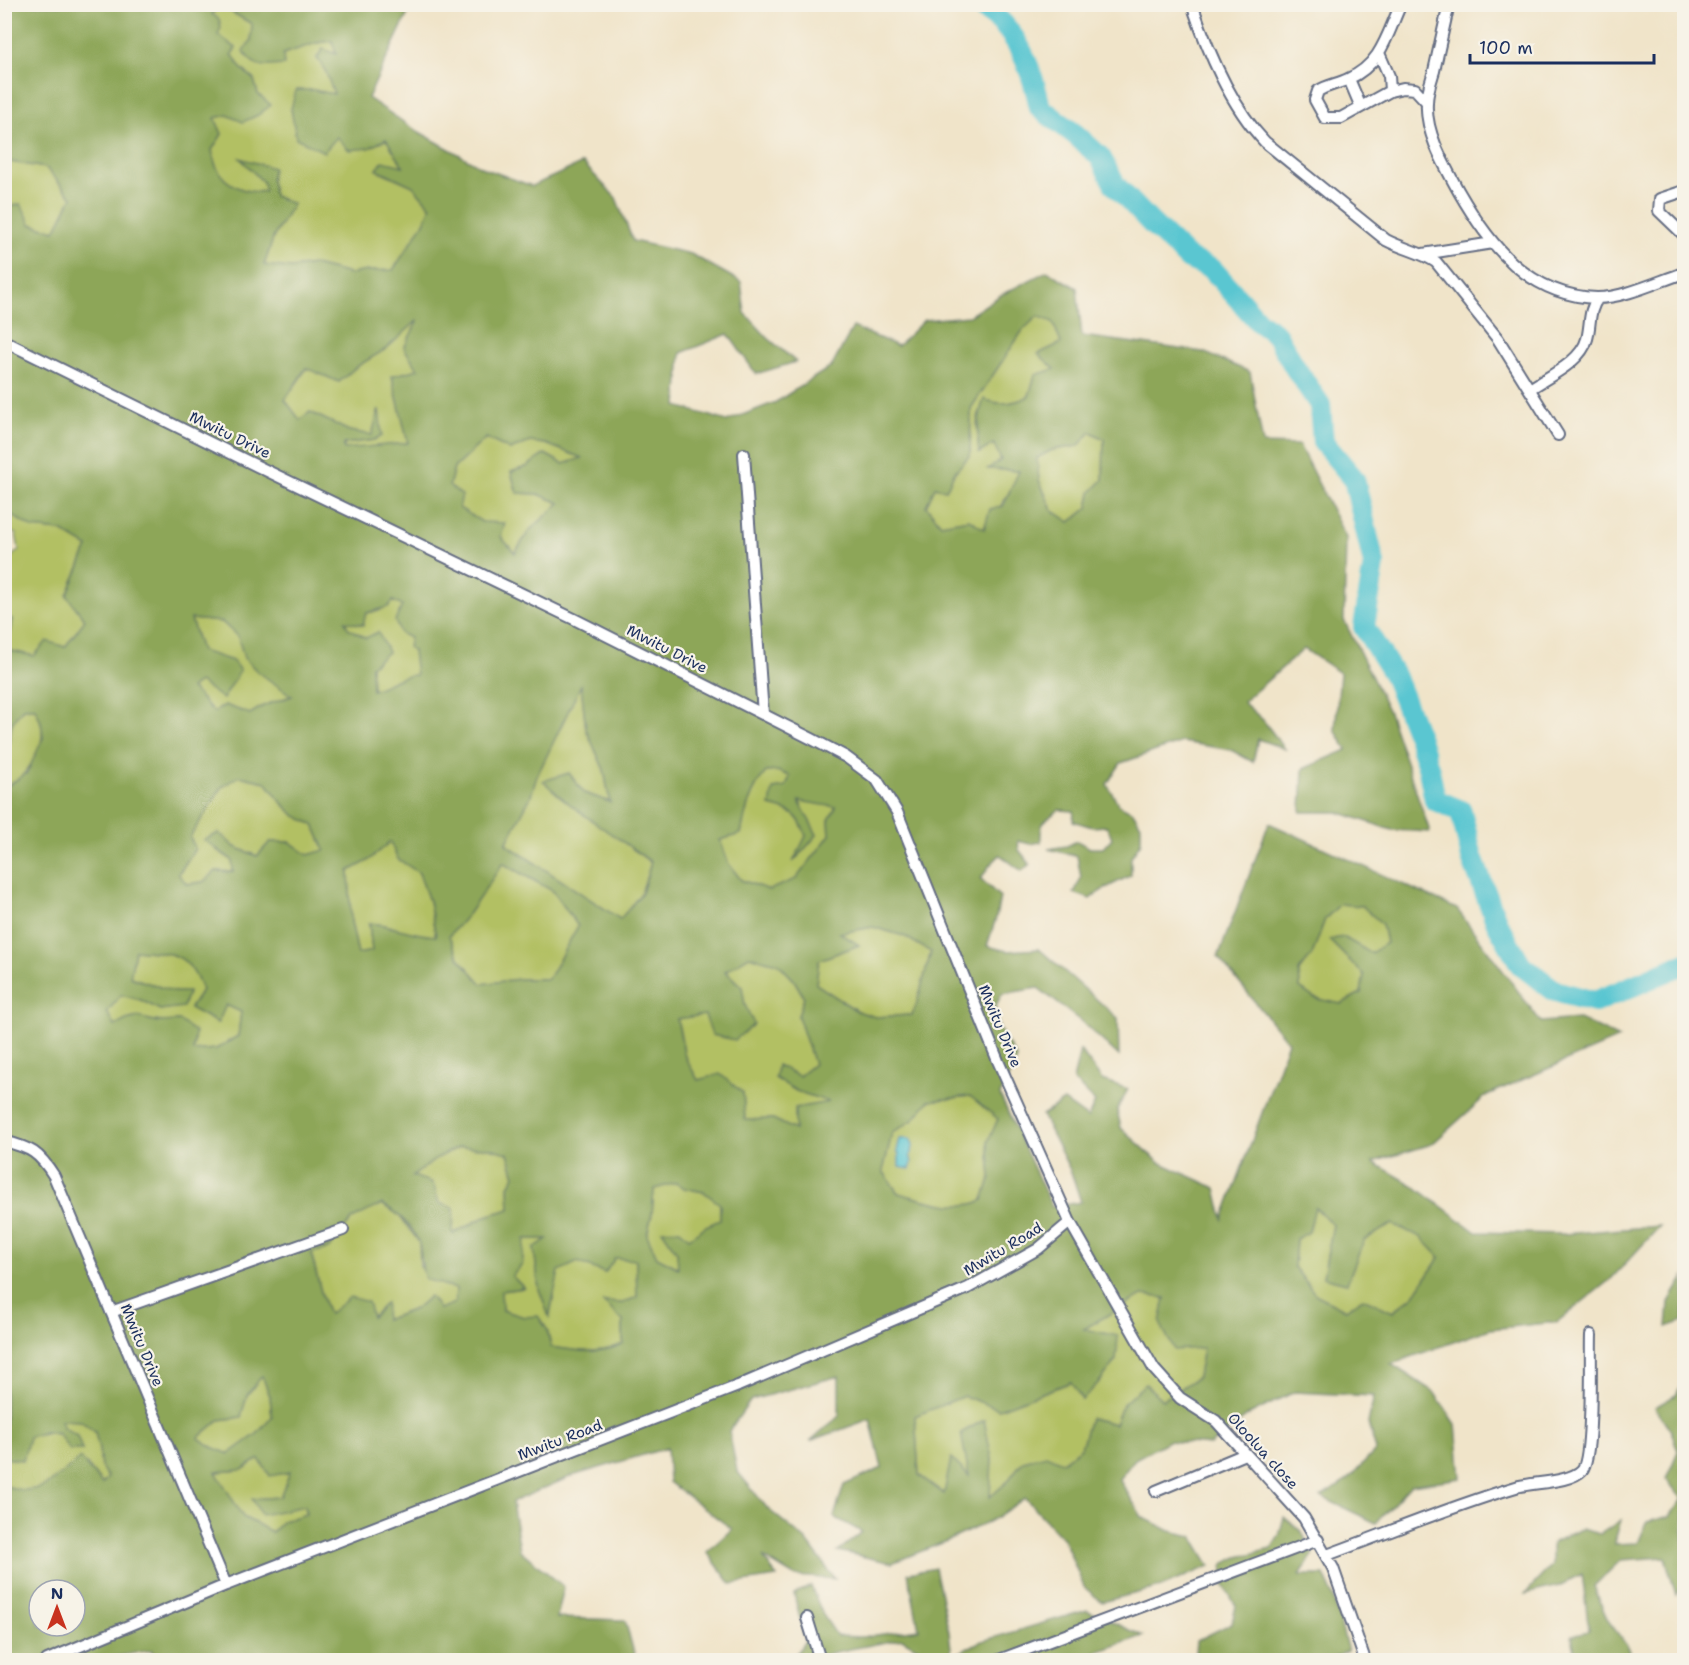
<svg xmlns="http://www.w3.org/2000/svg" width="1689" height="1665" font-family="'Shantell Sans',sans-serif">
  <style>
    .green { fill: #b2c063; stroke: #667860; stroke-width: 1.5 }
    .forest { fill: #8da659; stroke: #546a5c; stroke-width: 1.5; fill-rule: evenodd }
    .water { fill: #5ac6d1; stroke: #3a7a98; stroke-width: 1.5 }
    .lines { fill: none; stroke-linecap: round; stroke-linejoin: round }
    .river { stroke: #5ac6d1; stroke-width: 22 }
    .street-casing { stroke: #666e83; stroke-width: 14 }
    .street { stroke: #fff; stroke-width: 10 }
    .labels { text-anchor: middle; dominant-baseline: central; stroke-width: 4.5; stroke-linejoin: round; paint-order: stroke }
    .street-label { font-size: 15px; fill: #1b2f5e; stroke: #f7f3e8 }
  </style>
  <rect width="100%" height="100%" fill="#f7f3e8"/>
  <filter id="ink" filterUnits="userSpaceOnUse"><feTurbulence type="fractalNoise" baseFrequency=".0167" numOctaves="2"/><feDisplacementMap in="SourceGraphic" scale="12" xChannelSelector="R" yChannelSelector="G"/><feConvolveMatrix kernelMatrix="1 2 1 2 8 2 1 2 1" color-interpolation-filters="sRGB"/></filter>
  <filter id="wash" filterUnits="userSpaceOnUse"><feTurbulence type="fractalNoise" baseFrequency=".008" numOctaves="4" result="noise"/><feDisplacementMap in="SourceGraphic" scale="24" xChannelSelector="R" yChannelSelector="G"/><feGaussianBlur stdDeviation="1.35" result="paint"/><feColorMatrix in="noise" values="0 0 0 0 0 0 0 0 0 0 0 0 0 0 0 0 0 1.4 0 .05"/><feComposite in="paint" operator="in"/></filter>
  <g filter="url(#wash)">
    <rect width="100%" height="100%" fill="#f0e4c9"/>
    <!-- green -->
    <path class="green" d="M218,7L228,10L252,24L251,41L283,65L282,54L316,43L332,41L337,54L317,58L325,70L335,95L314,90L291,109L294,123L369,148L386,139L404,166L377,170L413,186L431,207L424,223L393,271H368L350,274L314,265L291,268L264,266L274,236L293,204L274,196L271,180L241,159L263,182L265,191C248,194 225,186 217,168C214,163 213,156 212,150L222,134L214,118L227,115L258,94L254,80L240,67L232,54L236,48L218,35L212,14Z
      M5,161L46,168L72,197L55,231L31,224L20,204L5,208Z
      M1038,315L1053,322L1061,343L1056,369L1035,375L1029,396L1016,403L995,404L979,411L977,424L979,453L994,444L1001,460L989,469L1020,471C1010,493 999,510 984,529L969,519L941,524L926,506L935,487L946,490L954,473L970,455L971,408L1023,330Z
      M419,319L418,369L392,376L408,443L344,450V444L374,440L379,411L372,435L349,431L310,412L300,420L285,400L307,368L339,382L356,367L386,349Z
      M1091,432L1104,439L1103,480L1091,492L1088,508L1070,522L1052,510L1039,480L1036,458L1052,450L1078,446Z
      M486,438L510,450L530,442L546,444L583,458L563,464L545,454L526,467L511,472L517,493L538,494L560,503L529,531L515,553L501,537L482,522L459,508L449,486L454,468Z
      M10,514L32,528L61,531L88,547L67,595L85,620L65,647L34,656L7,650L12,619L5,616V562L19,550L16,534L5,530L4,516Z
      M393,601L403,606L413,651L417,675C401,675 388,685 372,690L371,666L366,638L348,628L344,620L362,624L366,613L379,611Z
      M191,619L222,622L238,637L245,658L258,672L293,695L263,706L250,714L225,705L214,712L191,688L199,682L223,698L215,656L201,651Z
      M581,684L586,729L604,770L610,802L584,793L569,773L544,781L651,863L641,893L620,920L506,844L530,798L537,776Z
      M23,708H35C39,717 43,725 42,735C42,754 22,781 5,788V761L12,723Z
      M777,771L790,776L786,787L770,806C792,811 799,815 806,836L795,860L817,835L798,800L837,807L829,820L830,835L796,879L769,890L741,880L728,863L720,840L741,834C745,812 751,789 766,772Z
      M239,776L266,782L282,803L294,815L314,825L325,851L308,855L290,842H270L257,856L235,847L215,849L232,860L234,872L216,871L203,882L187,884L178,875L195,849L190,837L222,787Z
      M390,841L398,859L419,873L429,901L436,937L409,933L386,925L369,923L372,951L358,954L351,922L349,871L368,861Z
      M502,863L553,891L578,926L548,979H519L482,984L459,958L449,936L469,913Z
      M1340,904L1362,905L1382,923L1386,943L1371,954L1343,937L1329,940L1364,975L1361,993L1340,1004L1314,998L1300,988L1299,971L1312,955L1325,919Z
      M873,927L904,936L931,952L917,1003L912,1015L875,1017L857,1011L816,984L819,960L859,945L839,933Z
      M135,950C173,954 187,950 202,990L190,1008L217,1023L226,1005L241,1012L238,1036L216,1049L192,1051L180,1021C172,1021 164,1023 156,1021C135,1018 135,1014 115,1027L107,1012L121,995L141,1000L160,1010L183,1006L188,993L175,992L130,977Z
      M749,956L778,963L794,980L804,997L798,1016L814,1064L799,1076L796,1091L831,1102L795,1130L773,1119L745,1120L743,1093L720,1075L698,1080L685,1057L677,1018L705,1015L753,1024L745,1005L742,987L725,970Z
      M970,1096L998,1119L988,1142L991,1177L983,1200C960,1213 923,1199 898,1193L883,1171L892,1133L913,1120L929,1101Z
      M459,1147L490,1148L508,1153L515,1176L509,1186L510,1209L486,1216L453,1234L439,1203L413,1176L439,1157Z
      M676,1183L684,1188L704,1192L720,1204V1220C703,1228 690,1238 677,1252L679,1268L657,1257L647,1235L652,1214L654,1189Z
      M381,1204L397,1213L419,1242L420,1267L456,1289L455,1303L439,1310L430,1296L415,1309L384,1320L385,1304L372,1317L329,1314L322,1296L311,1252L328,1249L352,1219Z
      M1315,1207L1333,1225L1323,1277L1347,1283L1364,1240L1392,1224L1421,1237L1440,1257L1414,1295L1392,1312L1363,1298L1346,1310L1315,1294L1294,1267L1296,1239Z
      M525,1239H548L534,1248L539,1289L550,1315L558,1271L578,1262L605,1273L615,1257L636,1260L637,1297L623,1303L604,1302L623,1321V1344C599,1356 577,1351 551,1347L547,1329L524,1317L502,1310L501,1291L524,1288L512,1276L522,1265Z
      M1142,1294L1165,1298L1203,1348L1198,1377L1162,1400L1146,1384L1123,1404L1115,1424L1090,1418L1081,1448L1062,1462L1023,1461L1007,1482L989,1498L992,1459L984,1421L962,1433L970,1477L951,1459L945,1494L919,1475L915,1416L964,1396L999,1409L1072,1382L1082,1400L1102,1379L1116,1360L1117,1336L1083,1329Z
      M262,1375L270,1396L272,1417L257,1434L229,1454L214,1448L198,1438L219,1420L241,1417L247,1395Z
      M61,1419L81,1421L95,1432L99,1449L101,1467L109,1478L102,1484L87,1464L68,1468C58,1480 36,1493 19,1490C13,1489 11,1486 5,1487L4,1458L23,1460L29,1436C57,1429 59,1434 82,1450L77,1437L63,1427Z
      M259,1459L290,1472L280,1497L253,1499L295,1507L305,1506L307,1514L283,1521L272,1532L243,1517L215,1472L242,1470Z"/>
    <!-- forest -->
    <path class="forest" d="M5,5H412L368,98L414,129L483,168L532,186L583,163L616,198L633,241L691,254L741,282L745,313L768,338L796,362L756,374L728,334L681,353L677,406L727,421L776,402L832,366L853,327L898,346L924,320L969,316L1001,295L1047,271L1077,288L1082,336L1203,352L1250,372L1263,444L1299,445L1346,538L1344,620L1389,712L1430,832L1392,830L1338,812H1301L1303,769L1347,750L1335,730L1340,673L1304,649L1243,702L1263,720L1285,749L1258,739L1253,762L1231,750L1182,742L1121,763L1107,784L1119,805L1133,812L1141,825V842L1131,857V875C1117,883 1102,888 1090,899L1074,893L1081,878L1077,856L1048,849L1067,846L1077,841L1090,848H1103L1112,838L1107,826L1092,827L1073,821L1074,811L1059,810C1043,821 1040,822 1041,842L1030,844L1018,841L1019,850L1030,864L1022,871L1000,855L989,866L981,879L1000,897L996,918L987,946L1007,951L1039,949L1118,1018L1119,1056L1083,1023L1038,988L1002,994L995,1007L999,1029L1017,1059L1000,1095L1052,1207L1081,1202L1071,1172L1042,1115L1064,1101L1088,1118L1095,1102L1073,1080L1080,1050L1102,1080L1128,1089L1117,1110L1121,1128L1159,1162L1216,1188L1223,1219L1288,1042L1218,957L1269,823L1457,909L1541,1022L1579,1019L1619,1038L1487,1095L1432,1144L1373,1162L1414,1186L1476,1232L1563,1234L1660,1226L1611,1279L1557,1322L1490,1329L1391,1364L1434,1392L1456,1424L1461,1478L1411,1485L1376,1523L1321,1497L1348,1480L1376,1450L1368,1423L1374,1396L1294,1392L1247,1416L1210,1445L1168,1441L1135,1459L1119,1479L1142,1517L1170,1531L1192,1536L1210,1566L1161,1587L1102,1602L1084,1587L1064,1540L1025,1498L994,1519L952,1539L892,1563L838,1551L862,1532L834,1517L844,1485L882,1468L870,1419L810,1441L839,1416V1376L751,1400L729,1431L737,1471L768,1509L806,1540L835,1579L794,1576L763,1557L777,1577L731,1584L707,1552L732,1529L669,1482L667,1448L572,1476L512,1502L520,1550L564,1587L557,1618L625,1620L636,1660H154L152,1650L97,1660H5V1487C11,1486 16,1490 23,1490C50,1490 61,1473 80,1458L102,1484L108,1478L101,1467L99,1449L95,1432L81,1421L61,1420L63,1427L77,1436L82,1450H69L58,1433L45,1432L29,1437L23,1460L5,1458L4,788L27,773L43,738L41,722L35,708H23L12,723L5,761V616L12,619L7,650L34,656L47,641L65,647L85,620L67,596L88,547L61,531L32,528L10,514L5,516V208L21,204L31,224L55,231L72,197L46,168L5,161ZM218,7L228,10L252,24L251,41L243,51C255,69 263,67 284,65L283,54L316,43L332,41L336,54L323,49L317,58L325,70L334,94L314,90H296L291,109L296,138L324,152L337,137L349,150L369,148L386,139L403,166L383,161L377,169L413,186L431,207L424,223L393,270L368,271L350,274L314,265L291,268L264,265L274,236L293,204L274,196L271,180L273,168L240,158L263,182L265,191C248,194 225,186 217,168C214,163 213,156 212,150L222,134L215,118L227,115L243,122L258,115L271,105L258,94L254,80L240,67L232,54L236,48L218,35L221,28L219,19L212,14ZM1038,316L1053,322L1061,343L1038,354L1055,369L1035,375L1029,396C1014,404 1000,406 984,399C977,417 977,434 979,453L994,444L1001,460L988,469L1019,471L1003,506L990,509L984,529L969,519L941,524L926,506L935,487L946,490L954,473L970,455L971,408L1023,330ZM418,320L404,348L418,369L392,376L408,443L344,449V444L374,440L382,436L379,409L372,435L349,431L310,412L300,420L285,400L306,368L339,382L356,367L386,349ZM1091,432L1104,439L1103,480L1091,492L1088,508L1070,522L1052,510L1039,480L1037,458L1052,450L1078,446ZM486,438L510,450L530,442L546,444L582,458L563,464L545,454L526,467L511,472L517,493L538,494L560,503L529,531L515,553L501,537L505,523L482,522L459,508L462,495L449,486L454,468ZM393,601L402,606L395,621L400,633L410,638L408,647L413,651L416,675C401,675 388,685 372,690L371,666L388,652L378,632L366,638L348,628L345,621L363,625L366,613L388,607ZM191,619L222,622L238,637L244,658L258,672L292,696L263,706L250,714L225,705L214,712L191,688L199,682L223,699L240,671L233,661L201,651ZM581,685L586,729L604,770L610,802L584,793L569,773L543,781C575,812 615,835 651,862L642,893L620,919L506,844L530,798L537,776ZM777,771L790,776L786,787L773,789L770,806C792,811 799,814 806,836L793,862L817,835L799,801L836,807L829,820L830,835L796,879L769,890L741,880L728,863L720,840L741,834C745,812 751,789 766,772ZM239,776L266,782L282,803L294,815L314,825L325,850L308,855L290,842H270L257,856L235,847L219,833L204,840L232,860L233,872L216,871L203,882L187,884L178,874L195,849L190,837L222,787ZM390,842L398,859L419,873L429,901L436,936C412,935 392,925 369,923L372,951L358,954L351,922L349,871L368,861ZM503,863L553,891L578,926L548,979H519L482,984L459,958L449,936L469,913ZM1340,904L1362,906L1382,924L1386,943L1371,953L1343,937L1329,940L1364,975L1361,993L1341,1004L1314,998L1300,988L1299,971L1312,955L1325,919ZM873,927L904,936L931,952L917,1003L912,1015L875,1017L857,1011L816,984L819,960L859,945L840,933ZM135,950C173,954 187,950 202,990L190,1008L218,1023L226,1005L241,1012L238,1036L216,1049L193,1051L195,1032L180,1021L158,1022L138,1017L126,1020L115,1026L107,1012L121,995L141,1000L160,1010L183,1007L188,992H175L130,977ZM749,956L778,963L794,980L804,997L798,1016L814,1064L799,1076L777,1065L775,1078L796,1091L829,1102L795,1108V1130L773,1119L745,1120L743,1093L720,1074L698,1080L685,1057L677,1019L705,1015L712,1035L735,1040L754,1024L745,1005L742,987L725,971ZM970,1096L998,1119L988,1142L991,1177L983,1200C959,1213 923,1199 898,1193L883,1171L892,1133L913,1120L929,1101ZM459,1147L490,1148L508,1153L515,1176L509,1186L510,1209L486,1216L453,1234L454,1208L439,1203L433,1183L413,1176L439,1157ZM676,1183L684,1188L704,1192L720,1204V1220L706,1226L689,1238L680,1230H662L677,1252L678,1268L657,1257L647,1235L652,1214L654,1189ZM382,1204C396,1212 411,1225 418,1241C422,1249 420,1267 425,1279L456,1289L455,1303L439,1309L430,1296L415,1309L385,1320L386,1303L372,1317L368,1302L350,1297L329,1314L322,1296L311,1253L328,1249L352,1219ZM1315,1207L1333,1225L1323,1277L1347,1283L1364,1240L1392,1224L1421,1237L1440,1257L1414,1295L1393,1312L1363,1298L1346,1310L1315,1294L1294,1267L1296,1239L1309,1232ZM525,1239H547L534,1248L539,1289L549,1317L559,1271L578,1262L605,1273L615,1258L636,1260L637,1297L623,1303L603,1302L623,1321V1344C599,1355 577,1351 551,1347L547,1329L538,1316L524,1317L502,1310L501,1291L524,1288L512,1276L522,1265ZM1142,1295L1165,1298L1160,1323L1174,1350L1203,1348L1198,1377L1162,1400L1145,1384L1123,1404L1115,1424L1090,1418L1081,1448L1062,1462L1046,1455L1023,1461L1007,1482L990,1497L992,1459L984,1420L961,1433L969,1476L951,1458L944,1494L919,1475L915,1416L964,1396L999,1409L1071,1382L1082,1400L1102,1379L1116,1360L1118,1336L1084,1329ZM262,1376L270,1396L272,1417L257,1434L229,1454L214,1448L198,1438L219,1420L241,1417L247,1395ZM259,1459L270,1476L290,1472L280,1497L252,1499L261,1515L305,1506L306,1514L283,1521L272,1532L243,1517L216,1472L242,1470ZM39,1590H75V1626H39Z
      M1684,1277V1321L1667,1327L1669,1302Z
      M1684,1379V1581L1676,1595L1665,1557L1621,1560L1594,1586L1607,1619L1630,1650L1628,1660H1576L1572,1635L1589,1631L1582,1574L1559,1586L1525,1594L1552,1565V1543L1581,1529L1600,1534L1621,1520L1614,1544L1638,1543L1647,1522L1670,1516L1682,1499L1666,1479L1678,1451L1671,1431L1655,1407L1676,1395Z
      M1284,1517L1302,1532L1313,1555L1300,1575H1324L1332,1593L1348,1651L1329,1660H1198L1195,1653L1196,1641L1232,1623L1236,1606L1224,1585L1223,1564L1238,1557L1271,1549L1279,1536Z
      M935,1568L949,1632L952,1657L979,1642L1087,1610L1143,1636L1074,1660H921L919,1649L902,1639L835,1652L808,1660H779L795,1655L805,1641L794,1594L811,1586L823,1615L837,1636L862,1637L919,1629L908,1573Z"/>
    <!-- water -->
    <path class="water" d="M900,1139H910C915,1146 913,1148 910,1155L912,1163L910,1169L899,1167V1154L897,1151Z"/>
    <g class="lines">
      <!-- river -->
      <path class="river" d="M976,4C985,10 996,16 1003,24C1024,47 1034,78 1040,108L1076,135L1100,157L1115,185L1151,223L1189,259L1212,269L1259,322L1276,334L1296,369L1320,405L1323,442L1354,479L1374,564L1364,627L1394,675L1419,739L1429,770L1435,800L1461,811L1472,858L1497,923L1521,965L1555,991L1595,1002L1684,964"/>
    </g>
  </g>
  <g filter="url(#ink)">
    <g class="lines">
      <!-- street casing -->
      <g class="street-casing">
        <path id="street" d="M1192,4C1208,52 1230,105 1265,142L1386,240C1403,249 1421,252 1436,262L1498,339L1558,435
          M1449,4C1444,27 1439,49 1434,71C1431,81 1427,92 1427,103C1425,133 1445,166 1459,192C1490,246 1529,296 1597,298C1624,298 1659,281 1684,273
          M1379,53L1389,76L1390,91L1341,118H1325L1315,100L1318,91C1327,85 1338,84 1348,79C1382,64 1387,34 1401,4
          M1349,79L1360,105
          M1390,91L1403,88L1415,89L1427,102
          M1684,191L1660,199L1659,211L1684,235
          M1423,254L1493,243
          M4,341L257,466L574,619L812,739L846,757L877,780L897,812L998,1061L1070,1222L1154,1369L1180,1398L1216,1421L1304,1518L1333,1568L1365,1660
          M1530,389C1549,376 1581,362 1587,339C1591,324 1588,311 1598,298
          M744,454L763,714
          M4,1141C31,1148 39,1152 54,1176L226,1585
          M111,1312L343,1230
          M1156,1491L1245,1454
          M1327,1555C1390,1532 1452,1506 1516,1487C1533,1482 1570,1483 1582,1470C1594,1456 1590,1358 1591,1335
          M807,1618L820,1660
          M47,1660L226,1585L738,1386L968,1288L1038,1249L1070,1222
          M999,1660L1318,1540"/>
      </g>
      <!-- street -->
      <use href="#street" class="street"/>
    </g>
  </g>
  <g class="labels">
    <!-- street labels -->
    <g class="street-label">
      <text transform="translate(230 435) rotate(26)">Mwitu Drive</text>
      <text transform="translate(667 649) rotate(27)">Mwitu Drive</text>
      <text transform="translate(1000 1026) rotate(67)">Mwitu Drive</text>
      <text transform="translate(1003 1249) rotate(-31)">Mwitu Road</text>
      <text transform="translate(142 1345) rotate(67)">Mwitu Drive</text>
      <text transform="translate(560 1440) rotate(-21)">Mwitu Road</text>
      <text transform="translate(1263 1451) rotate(48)">Oloolua close</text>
    </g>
  </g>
  <!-- margin -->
  <rect width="1689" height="1665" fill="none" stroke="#f7f3e8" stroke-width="24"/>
  <!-- north arrow -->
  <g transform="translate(57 1608)"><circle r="28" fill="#f7f3e8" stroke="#9fa5b1" stroke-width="1.5"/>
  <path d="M0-4.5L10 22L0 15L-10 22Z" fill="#c8321e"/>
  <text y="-9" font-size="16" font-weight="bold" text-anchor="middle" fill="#1b2f5e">N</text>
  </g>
  <!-- scale -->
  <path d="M1470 54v9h184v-9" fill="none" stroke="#1b2f5e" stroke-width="3"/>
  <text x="1479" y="54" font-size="18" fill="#1b2f5e" stroke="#f7f3e8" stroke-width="4.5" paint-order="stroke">100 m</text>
</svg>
